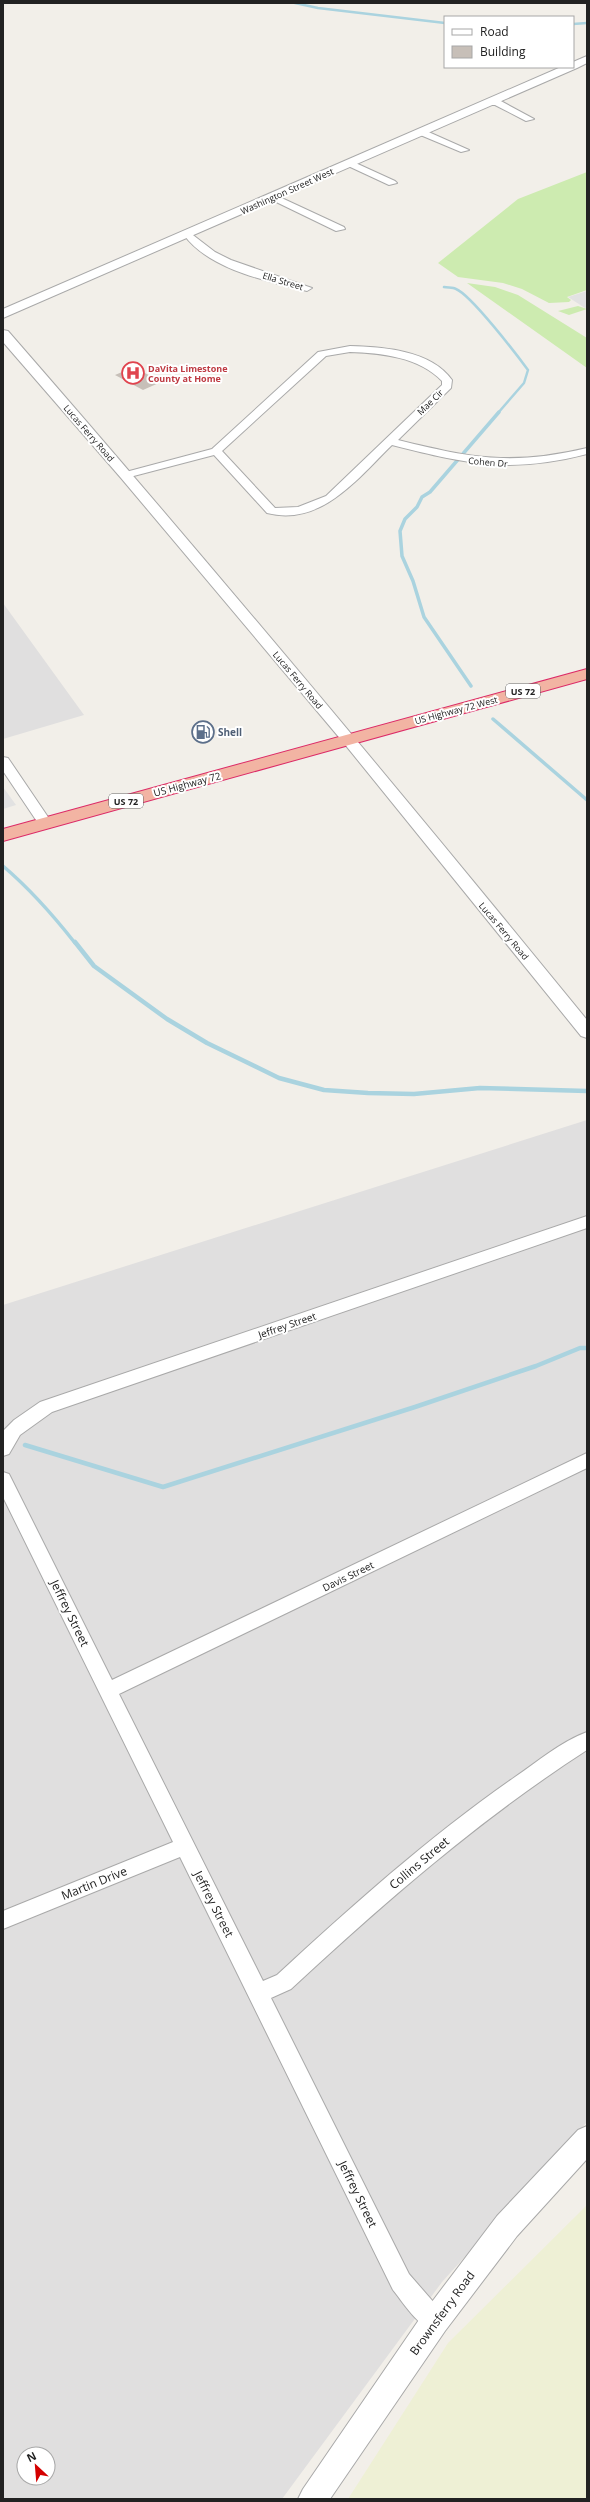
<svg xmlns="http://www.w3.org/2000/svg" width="590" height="2502" font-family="'Open Sans',sans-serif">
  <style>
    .residential { fill: #e0dfdf; fill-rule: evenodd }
    .farmland { fill: #eef0d5 }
    .grass { fill: #cdebb0 }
    .parking { fill: #e2e2e2 }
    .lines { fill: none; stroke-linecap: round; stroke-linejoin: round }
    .stream-far2 { stroke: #aad3df; stroke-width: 2.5 }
    .stream-far1 { stroke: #aad3df; stroke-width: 3.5 }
    .stream { stroke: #aad3df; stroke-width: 4.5 }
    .building { fill: #c7bfb8 }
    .minor-casing { stroke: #a9a9a9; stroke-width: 2 }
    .tertiary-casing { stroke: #a9a9a9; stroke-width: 2 }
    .trunk-casing { stroke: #dc2a67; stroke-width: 2 }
    .minor { fill: #fff; fill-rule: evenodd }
    .tertiary { fill: #fff; fill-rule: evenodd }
    .trunk { fill: #f2b4a3; fill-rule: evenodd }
    .labels { text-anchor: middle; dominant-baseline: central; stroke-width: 4; stroke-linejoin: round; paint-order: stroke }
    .far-street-label { font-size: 9px; fill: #222; stroke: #fff }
    .far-health-label { font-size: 9px; font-weight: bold; fill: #be3a42; stroke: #fff; text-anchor: start }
    .shield { fill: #fff; stroke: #646464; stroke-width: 1 }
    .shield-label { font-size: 9px; font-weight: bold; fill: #222 }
    .service-label { font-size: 10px; font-weight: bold; fill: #4e5e75; stroke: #fff; text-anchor: start }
    .street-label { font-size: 10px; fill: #222; stroke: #fff }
    .near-street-label { font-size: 12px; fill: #222; stroke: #fff }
  </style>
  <rect width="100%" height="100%" fill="#f2efe9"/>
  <!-- residential -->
  <path class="residential" d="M3,603L84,715L3,739Z
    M587,1120V2122L442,2282L282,2499H3V1305ZM24,2454H48V2478H24Z"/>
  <!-- farmland -->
  <path class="farmland" d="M587,2205V2499H348L448,2343Z"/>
  <!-- grass -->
  <path class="grass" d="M587,172V290L567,297L571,300L569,302L549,303L522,289L503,283L458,277L438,263L518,199Z
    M467,283L495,287L518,295L587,338V368Z
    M578,306L587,309L569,315L558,311Z"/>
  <!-- parking -->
  <path class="parking" d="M587,291V307L585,308L568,297Z
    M3,787L16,805L3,809Z"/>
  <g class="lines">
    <!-- stream-far2 -->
    <path class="stream-far2" d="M295,3L318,8L445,23
      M573,24L587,23
      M444,287C448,288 453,287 456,289C471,295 517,355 528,370L524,383L498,413"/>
    <!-- stream-far1 -->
    <path class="stream-far1" d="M471,686L424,617L413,581L402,556L400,531L405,519L417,507L422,497L430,492L499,412
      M493,719L587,800
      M3,866C30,889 53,915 75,943"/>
    <!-- stream -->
    <path class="stream" d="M75,942L94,966L167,1019L207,1043L279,1078L324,1090L368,1093L414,1094L480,1088L587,1091
      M25,1445L163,1487L415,1407L536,1366L580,1348H587"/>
  </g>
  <!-- building -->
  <path class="building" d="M134,367L161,382L143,390L115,375Z"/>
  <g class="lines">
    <!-- minor casing -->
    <g class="minor-casing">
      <path id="minor" d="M488,100H499L534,119L526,121L495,105H485V101Z
        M418,130H424L469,150L461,152L418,134Z
        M349,160L395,181L397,183L389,185L346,165L344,163Z
        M273,194L344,227L345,229L336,231L270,199V195Z
        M189,232L215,252L231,260L312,288L307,291C267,281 210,270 184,235Z
        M350,346C383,347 431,350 452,380L451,388L398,440C471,458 512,466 587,448V454C510,474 467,464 392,445C358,478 321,527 267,513L214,455L126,478L120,475L122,473L212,449L318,352ZM350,352C381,353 419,357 442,381V385L326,496L298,507L275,508L222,451L326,356Z
        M3,757L8,758L50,820L52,823L50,826H40L3,771Z
        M587,1216V1228L52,1412L20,1435L9,1454L3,1456V1431L14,1420L40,1402Z
        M587,1453V1468L119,1694L263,1981L277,1975C353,1905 430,1836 515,1777C537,1762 562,1741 587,1732V1750C480,1819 385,1902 291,1989L271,1998L409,2274L443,2313L446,2321L443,2329L435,2332C417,2325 405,2305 393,2290L180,1857L3,1929V1911L173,1842L3,1497V1472L9,1474L112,1680Z"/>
    </g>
    <!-- tertiary casing -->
    <g class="tertiary-casing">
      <path id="tertiary" d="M587,56V63L577,68L3,318V309L561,67H573V62Z
        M3,330L8,331C205,557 397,787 587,1020V1038L581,1036L343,742L121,478L3,342Z
        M587,2126V2159L517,2236L445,2331L330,2499H298L303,2489L425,2311L497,2216L578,2130Z"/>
    </g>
    <!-- trunk casing -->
    <g class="trunk-casing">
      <path id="trunk" d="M587,669V679L3,841V829Z"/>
    </g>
    <!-- minor -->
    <use href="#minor" class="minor"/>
    <!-- tertiary -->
    <use href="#tertiary" class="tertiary"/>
    <!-- trunk -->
    <use href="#trunk" class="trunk"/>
  </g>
  <!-- icons -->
  <defs>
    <g id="hospital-ring" transform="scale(1.15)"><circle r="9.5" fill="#fff" stroke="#e0444e" stroke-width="1.5"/><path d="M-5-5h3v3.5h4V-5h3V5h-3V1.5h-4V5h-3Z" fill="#e0444e"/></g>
    <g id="fuel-ring" transform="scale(1.15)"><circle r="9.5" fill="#fff" stroke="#5c6f8a" stroke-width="1.5"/><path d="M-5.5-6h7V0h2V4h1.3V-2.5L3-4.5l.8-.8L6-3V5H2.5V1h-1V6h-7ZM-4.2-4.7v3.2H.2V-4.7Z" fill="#5c6f8a"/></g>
  </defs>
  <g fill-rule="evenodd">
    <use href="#hospital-ring" x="133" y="373"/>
    <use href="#fuel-ring" x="203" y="732"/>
  </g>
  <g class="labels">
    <!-- far-street labels -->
    <g class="far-street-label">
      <text transform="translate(287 191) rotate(-24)">Washington Street West</text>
      <text transform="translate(283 281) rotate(17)">Ella Street</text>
      <text transform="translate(430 402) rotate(-44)">Mae Cir</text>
      <text transform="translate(89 433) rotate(49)">Lucas Ferry Road</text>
      <text transform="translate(488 462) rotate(5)">Cohen Dr</text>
      <text transform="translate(298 680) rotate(50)">Lucas Ferry Road</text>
      <text transform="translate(456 710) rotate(-15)">US Highway 72 West</text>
      <text transform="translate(504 931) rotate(50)">Lucas Ferry Road</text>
    </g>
    <!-- far-health labels -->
    <g class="far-health-label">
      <text x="148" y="368">DaVita Limestone<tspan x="148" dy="10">County at Home</tspan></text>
    </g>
    <!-- shield labels -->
    <g class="shield">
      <rect x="506" y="684" width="34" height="14" rx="3"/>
      <rect x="109" y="794" width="34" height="14" rx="3"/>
    </g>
    <g class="shield-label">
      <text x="523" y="691">US 72</text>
      <text x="126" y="801">US 72</text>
    </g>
    <!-- service labels -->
    <g class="service-label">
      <text x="218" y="732">Shell</text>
    </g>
    <!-- street labels -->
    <g class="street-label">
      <text transform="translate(187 784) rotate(-15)">US Highway 72</text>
      <text transform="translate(287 1325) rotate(-19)">Jeffrey Street</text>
      <text transform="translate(348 1576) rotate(-26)">Davis Street</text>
    </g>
    <!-- near-street labels -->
    <g class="near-street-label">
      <text transform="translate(70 1613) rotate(64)">Jeffrey Street</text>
      <text transform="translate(419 1863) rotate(-40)">Collins Street</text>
      <text transform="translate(94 1883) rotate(-22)">Martin Drive</text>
      <text transform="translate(214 1904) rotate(63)">Jeffrey Street</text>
      <text transform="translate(358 2194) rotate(64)">Jeffrey Street</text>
      <text transform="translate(442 2313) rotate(-54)">Brownsferry Road</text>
    </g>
  </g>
  <!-- border -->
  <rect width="590" height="2502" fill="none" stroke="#222222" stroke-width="8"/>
  <!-- legend -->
  <rect x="444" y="16" width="130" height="52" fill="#ffffff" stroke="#a7a7a7"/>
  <rect x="452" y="29" width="20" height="6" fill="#ffffff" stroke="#a7a7a7"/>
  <text x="480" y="36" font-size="12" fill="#222222">Road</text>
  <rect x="452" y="46" width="20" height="12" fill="#c7bfb8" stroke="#a7a7a7"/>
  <text x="480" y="56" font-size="12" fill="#222222">Building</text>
  <!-- north arrow -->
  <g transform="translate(36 2466) rotate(334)"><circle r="19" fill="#ffffff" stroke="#a7a7a7"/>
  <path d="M0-3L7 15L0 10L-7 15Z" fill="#d40000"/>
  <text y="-6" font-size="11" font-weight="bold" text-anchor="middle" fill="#222222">N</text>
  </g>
</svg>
